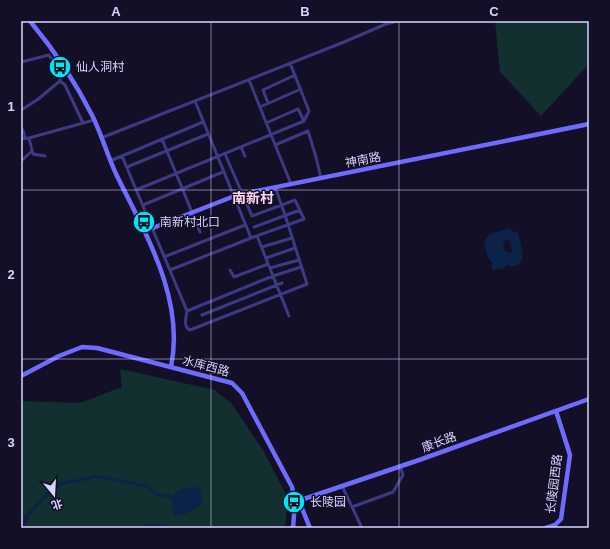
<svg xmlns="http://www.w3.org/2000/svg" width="610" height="549" font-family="Arial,'Noto Sans SC',sans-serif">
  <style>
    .green { fill: #12302f }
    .water { fill: #0c2248; fill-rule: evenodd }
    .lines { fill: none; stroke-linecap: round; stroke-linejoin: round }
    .canal { stroke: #0c2248; stroke-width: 3 }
    .street { stroke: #3d3a85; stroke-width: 3 }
    .secondary { stroke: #6f6bff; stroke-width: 4.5 }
    .grid { fill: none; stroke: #d9d4ff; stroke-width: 1; stroke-opacity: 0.55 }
    .labels { text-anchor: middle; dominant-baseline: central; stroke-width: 3; stroke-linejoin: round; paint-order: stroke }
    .poi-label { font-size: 12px; fill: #d9d4ff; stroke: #130f26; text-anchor: start }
    .street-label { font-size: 12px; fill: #d9d4ff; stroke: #130f26 }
    .quarter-label { font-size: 14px; font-weight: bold; fill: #ffd6f0; stroke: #130f26 }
    .neatline { fill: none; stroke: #d9d4ff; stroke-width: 1.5 }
    .grid-label { font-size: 13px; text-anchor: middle; font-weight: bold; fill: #d9d4ff }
  </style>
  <rect width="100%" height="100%" fill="#130f26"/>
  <!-- green -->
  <path class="green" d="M495,21H587V66L541,116L500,72Z
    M120,369L215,390L232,404L264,452L288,498L285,528H21V401L80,403L122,387Z"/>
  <!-- water -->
  <path class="water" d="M511,228L512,232L518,231L523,255C522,263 518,265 511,267L510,265L505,266V268L495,270L492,269V262L488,258L484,241L490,234ZM509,239L512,252L511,253L505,251L503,246L505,241Z
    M196,487L200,488C203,494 203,501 200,507L184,514L175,516C173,512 172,508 172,503C170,489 185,488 196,487Z
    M25,515L29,516L27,520V528H21V520Z
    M148,524L163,525L168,528H144Z"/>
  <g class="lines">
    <!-- canal -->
    <path class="canal" d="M27,516L51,490L63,483L76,481L96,476L147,486L155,494L172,497"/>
    <!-- street -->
    <path class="street" d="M21,62L49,55L60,72L64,69
      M249,80L291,184
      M60,81L65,85L83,123
      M195,101L251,238
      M268,103L263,90L295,75
      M260,107L301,89
      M21,110L37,100L60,81V72
      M203,122L122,156L187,311C186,318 183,327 190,330L307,284L285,215L275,187
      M266,123L298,109L304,121
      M23,130L25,138
      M29,138L33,154L45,156
      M101,138L344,42L386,24L398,21
      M21,139L29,138L94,120
      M162,139L200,232
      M275,145L308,131L316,157L321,178
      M241,147L245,156
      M21,161L32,151
      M110,161L122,156
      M127,167L208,134
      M136,190L304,121L309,111L290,63
      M143,205L223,172
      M254,227L300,210
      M257,236L289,316
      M262,247L292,238
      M164,257L245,225
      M266,258L295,248
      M270,268L299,260
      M170,270L251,238L304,219L295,200L252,216L225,154
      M230,270L234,277L268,264
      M187,311L273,276L301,267
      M202,315L282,283
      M342,486L362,528
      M352,507L393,492L403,475L400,466"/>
    <!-- secondary -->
    <path class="secondary" d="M30,21C54,50 76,83 93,117C102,136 108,157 117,176C146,235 185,299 171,367
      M145,231L237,195L589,124
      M21,376L59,356L82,347L97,348L232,383L242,393L292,487L295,502L293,528
      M299,501L310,528
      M295,502L422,459L589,399
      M546,528L555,525L561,519L570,455L556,411"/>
  </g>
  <!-- grid -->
  <path class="grid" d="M211,21V528M399,21V528M21,190H589M21,359H589"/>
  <!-- icons -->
  <defs>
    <g id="bus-disc" transform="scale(1.15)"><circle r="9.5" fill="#00e5ff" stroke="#130f26"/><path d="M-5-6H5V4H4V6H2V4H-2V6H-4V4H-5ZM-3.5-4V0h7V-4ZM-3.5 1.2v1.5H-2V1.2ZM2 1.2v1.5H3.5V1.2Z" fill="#111"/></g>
  </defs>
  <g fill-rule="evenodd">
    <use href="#bus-disc" x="60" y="67"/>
    <use href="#bus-disc" x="144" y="222"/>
    <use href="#bus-disc" x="294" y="502"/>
  </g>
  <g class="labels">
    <!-- poi labels -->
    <g class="poi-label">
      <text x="76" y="67">仙人洞村</text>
      <text x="160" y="222">南新村北口</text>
      <text x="310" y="502">长陵园</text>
    </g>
    <!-- street labels -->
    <g class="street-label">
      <text transform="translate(363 160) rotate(-11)">神南路</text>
      <text transform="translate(206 366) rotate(15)">水库西路</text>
      <text transform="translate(439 442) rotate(-20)">康长路</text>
      <text transform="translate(554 484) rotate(-83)">长陵园西路</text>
    </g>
    <!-- quarter labels -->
    <g class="quarter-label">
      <text x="253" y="198">南新村</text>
    </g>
  </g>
  <!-- border -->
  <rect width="610" height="549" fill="none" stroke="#130f26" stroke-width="44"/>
  <!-- north arrow -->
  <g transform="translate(54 495) rotate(162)" stroke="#130f26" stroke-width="3" paint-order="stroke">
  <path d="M0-3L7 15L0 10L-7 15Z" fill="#d9d4ff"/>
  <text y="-6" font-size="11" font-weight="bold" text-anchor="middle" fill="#d9d4ff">北</text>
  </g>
  <rect x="22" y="22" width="566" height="505" class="neatline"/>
  <g class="grid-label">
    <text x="116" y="16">A</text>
    <text x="305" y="16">B</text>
    <text x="494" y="16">C</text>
    <text x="11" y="111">1</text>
    <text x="11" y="279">2</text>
    <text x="11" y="447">3</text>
  </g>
</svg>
